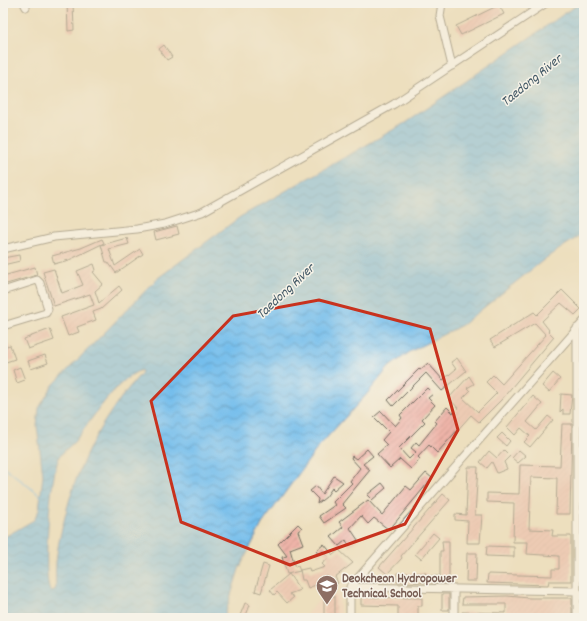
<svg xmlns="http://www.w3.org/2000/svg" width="587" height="621" font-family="Dekko,sans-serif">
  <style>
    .built { fill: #f4d3c1 }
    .water { fill: url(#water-waves); stroke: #4f748c; fill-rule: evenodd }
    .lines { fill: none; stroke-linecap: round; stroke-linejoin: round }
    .stream { stroke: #73bdec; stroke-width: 1.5 }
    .building { fill: url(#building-hatch) }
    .minor-casing { stroke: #6f6a5e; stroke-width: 9 }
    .minor { stroke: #fff; stroke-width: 7 }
    .marked { fill: none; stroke: #c8321e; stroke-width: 3; stroke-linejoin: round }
    .labels { text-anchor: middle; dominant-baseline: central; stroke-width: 3; stroke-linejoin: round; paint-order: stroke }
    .education-label { font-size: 13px; font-weight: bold; fill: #785e54; stroke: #f7f3e8; text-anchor: start }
    .water-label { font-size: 14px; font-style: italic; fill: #415765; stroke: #f7f3e8 }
  </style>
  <defs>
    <pattern id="water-waves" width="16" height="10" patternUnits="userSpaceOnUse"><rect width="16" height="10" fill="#73bdec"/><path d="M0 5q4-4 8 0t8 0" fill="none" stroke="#5f9abf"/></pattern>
    <pattern id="building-hatch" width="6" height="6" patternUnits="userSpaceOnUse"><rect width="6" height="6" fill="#eeb4a8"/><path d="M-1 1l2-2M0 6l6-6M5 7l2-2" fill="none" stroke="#cc9b91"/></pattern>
  </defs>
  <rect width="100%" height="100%" fill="#f7f3e8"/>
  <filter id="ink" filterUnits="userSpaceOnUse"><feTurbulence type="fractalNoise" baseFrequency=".025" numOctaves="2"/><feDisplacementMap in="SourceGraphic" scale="8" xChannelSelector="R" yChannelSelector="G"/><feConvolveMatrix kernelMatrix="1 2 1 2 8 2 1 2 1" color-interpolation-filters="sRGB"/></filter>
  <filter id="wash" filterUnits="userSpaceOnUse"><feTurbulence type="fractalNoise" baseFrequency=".012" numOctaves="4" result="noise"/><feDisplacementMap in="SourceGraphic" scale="16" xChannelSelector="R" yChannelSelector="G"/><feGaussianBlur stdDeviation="0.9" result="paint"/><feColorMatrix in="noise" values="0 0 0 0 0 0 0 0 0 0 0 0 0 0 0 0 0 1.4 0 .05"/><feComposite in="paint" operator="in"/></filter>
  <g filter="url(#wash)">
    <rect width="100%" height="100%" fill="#eddfbe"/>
    <!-- built -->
    <path class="built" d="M339,594L340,618H303L324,595Z"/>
    <!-- water -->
    <path class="water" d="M580,3H584V233L546,258L462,325L411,351L389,367L366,395L319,446L262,524L239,569L224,618H3V538L34,520L39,510L43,475L37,426L39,408L53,385L158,278L240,217L405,123ZM141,370L142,372L140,375C101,418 77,464 64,521C58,543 54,564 56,587L55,590L50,591C42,574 50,476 59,458C62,451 70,447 75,441C92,420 115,380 141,370Z"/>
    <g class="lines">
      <!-- stream -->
      <path class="stream" d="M3,466L42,497"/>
    </g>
    <g id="blocks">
      <!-- building -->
      <path class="building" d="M67,3H73L74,30L68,31Z
        M499,5L504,14L461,35L456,26Z
        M164,45L172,57L167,60L159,49Z
        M177,226L179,234L156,240L154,232Z
        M127,238L129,244L109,249L115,266L140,249L143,254L116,273L108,262H106L101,245Z
        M102,239L104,243L69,260L54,264L52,256L81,248Z
        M19,255L20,261L3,265V258Z
        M94,264L96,270L93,272L103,284L95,291L99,303L119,286L122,290L101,309L93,312L96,320L77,327L79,332L68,336L61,317L94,305L90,294L54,306L43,272L54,269L62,293L83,285L77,271Z
        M35,267L37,275L3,285V276Z
        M562,290L581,309L575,315L561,303L542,321L549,330L548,331L554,337L501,400L479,422L471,415L437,453L429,445L418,457L420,459L411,469L400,459L390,468L377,454L387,445L382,440L389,432L374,417L381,411L395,426L402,418L400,415L427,388L433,394L428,398L435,405L422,419L425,422L399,448L409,459L416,452L411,448L416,442L419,445L437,423L435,421L447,407L453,413L458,408L449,398L469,376L474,384L467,388L470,391L463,398L478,412L497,393L486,382L493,375L502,384L546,335L535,323L495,347L490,340L534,312L537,315Z
        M50,329L54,340L28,349L24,339Z
        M10,345L15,359L3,363V347Z
        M45,355L48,363L31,369L28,361Z
        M457,358L466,371L442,391L426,373L393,406L388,400L419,369L420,370L428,363L443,380L456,369L451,362Z
        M20,367L25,380L17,383L13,370Z
        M553,373L560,379L549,392L542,386Z
        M561,394L572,395L570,414H563V409L560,412Z
        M533,396L542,404L527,422L536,430L548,416L553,420L530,447L524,442L530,436L521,428L515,435L507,427Z
        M562,424H572L570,514H556L557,478L531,477L529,529L553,530L552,536H571V581H549L548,585L487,583L488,574L552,576V569H559V556L527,554L528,542H513L514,503L487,502V493L519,494L520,465L560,466Z
        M502,433L510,441L506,446L497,438Z
        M367,449L373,456L363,464L370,470L342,504L346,508L324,523L319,516L335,505L333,502L352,483L350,481L360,468L351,458L352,456L356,459Z
        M504,450L510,456L504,462L507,469L497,473L492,462L487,468L480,462L489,451L497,458Z
        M519,450L526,456L518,463L512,458Z
        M468,467H478L475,515H482L480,543H467L468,521L455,520V514L466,515Z
        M426,473L432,478L389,530L374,518L368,524L361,516L350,528L358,540L349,546L346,540L339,546L331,537L343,527L339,522L368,500L382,515L406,486L411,490Z
        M334,476L343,482L334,490L332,488L326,497L317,504L318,499L310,491L316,486L322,494Z
        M382,483L386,488L372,500L367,495Z
        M443,494L450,500L401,556L402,558L387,574L379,567Z
        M298,524L302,528L298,531L303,544L290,549L295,567L298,566L300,571L287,574L282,557L287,556L278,544Z
        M433,533L439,538L421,559L415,554Z
        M442,541H449V583L397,582V573H426V576H440V551H443Z
        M324,544L333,555L339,550L353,563L335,577L338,583L332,586L327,576L319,578L321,583L308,588L305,580H302L300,570L309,568L310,572L325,567L322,564L329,558L323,551L319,555L316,551Z
        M487,546L514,547V557L486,556Z
        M467,553H477L476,581H466Z
        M263,564L269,566L261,593L255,591Z
        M289,574L300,590L289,594L294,597L287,603L277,592L274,595L270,590Z
        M442,594H449V610H442Z
        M324,596H335V618H324Z
        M507,596L529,598H572V618H462V612L506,613V604H462L463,597Z
        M361,597L422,598V606H418V618H398V606L361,605Z
        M245,603L250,605L245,618H239Z"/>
    </g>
  </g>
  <g filter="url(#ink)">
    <use href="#blocks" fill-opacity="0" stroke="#6f6a5e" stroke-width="1"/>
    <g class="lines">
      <!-- minor casing -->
      <g class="minor-casing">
        <path id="minor" d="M24,3L26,7
          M442,3L440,16L452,66
          M3,249L54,237L137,229L165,224L202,212L394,104L546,3
          M3,291L37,280L40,283L48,309L46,313L3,326
          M350,587L577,591L584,598
          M454,589V618
          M350,618V587L584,321
          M577,618V328"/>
      </g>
      <!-- minor -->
      <use href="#minor" class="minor"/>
    </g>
  </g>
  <!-- marked area -->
  <path d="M0 0H587V621H0ZM319,300L430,329L458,430L405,524L290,565L181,522L151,401L233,316Z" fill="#eddfbe" fill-opacity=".55" fill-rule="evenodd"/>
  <path class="marked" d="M319,300L430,329L458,430L405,524L290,565L181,522L151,401L233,316Z"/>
  <!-- icons -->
  <defs>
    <g id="university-pin" transform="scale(1.15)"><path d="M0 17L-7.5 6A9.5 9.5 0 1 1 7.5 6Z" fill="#8d6e63" stroke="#f7f3e8"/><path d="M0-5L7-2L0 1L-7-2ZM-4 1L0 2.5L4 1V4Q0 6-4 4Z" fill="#fff"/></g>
  </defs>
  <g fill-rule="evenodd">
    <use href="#university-pin" x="327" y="586"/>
  </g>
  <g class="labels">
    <!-- education labels -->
    <g class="education-label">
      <text x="342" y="579">Deokcheon Hydropower<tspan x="342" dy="15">Technical School</tspan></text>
    </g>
    <!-- water labels -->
    <g class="water-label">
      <text transform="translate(532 81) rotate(-39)">Taedong River</text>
      <text transform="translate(286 292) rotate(-43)">Taedong River</text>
    </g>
  </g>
  <!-- margin -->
  <rect width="587" height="621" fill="none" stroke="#f7f3e8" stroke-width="16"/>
</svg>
